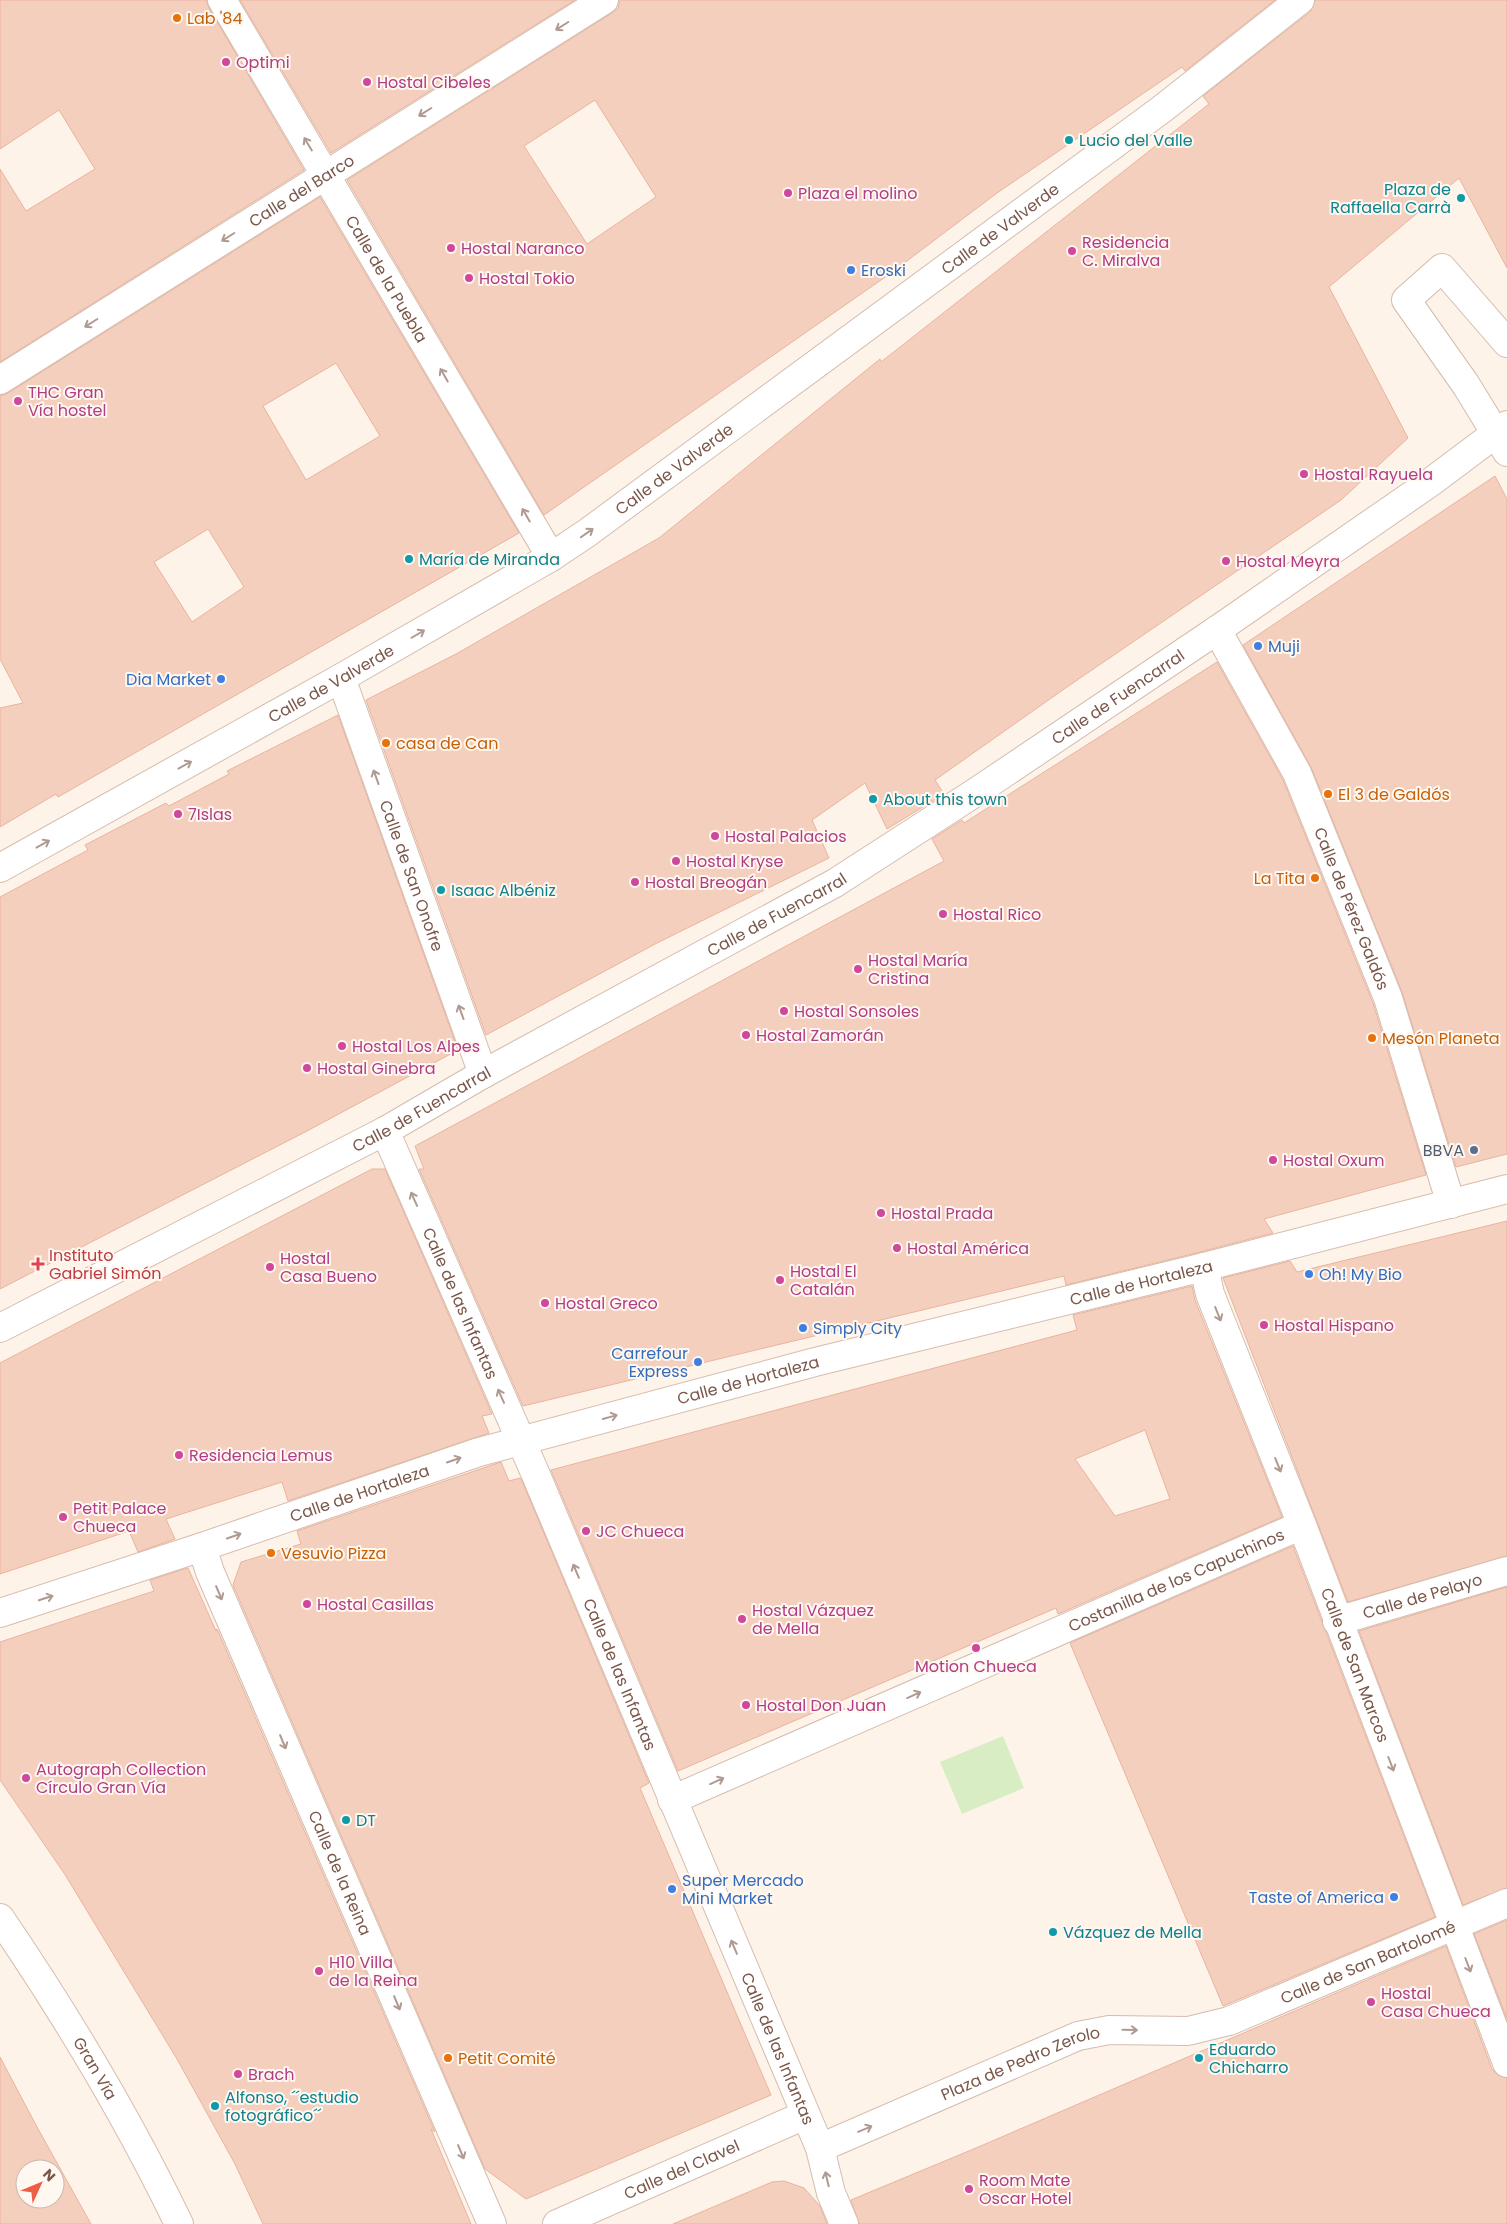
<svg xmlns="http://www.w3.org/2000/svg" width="1507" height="2224" font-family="Poppins,sans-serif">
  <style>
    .green { fill: #d9edc5 }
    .building { fill: #f5cfbe; stroke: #e9b39d; fill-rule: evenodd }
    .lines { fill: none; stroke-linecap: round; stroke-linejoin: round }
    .street-casing { stroke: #d4bcaf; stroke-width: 30 }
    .secondary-casing { stroke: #d7bcac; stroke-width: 30 }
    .street { stroke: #fff; stroke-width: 28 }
    .secondary { stroke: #fff; stroke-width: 28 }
    .oneway { stroke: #af9a92 }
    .food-dot { fill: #e8710a; stroke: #fff8f0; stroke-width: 2 }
    .hotel-dot { fill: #d1479c; stroke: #fff8f0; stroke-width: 2 }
    .culture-dot { fill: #0f9aa8; stroke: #fff8f0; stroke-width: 2 }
    .shop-dot { fill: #3f7fe0; stroke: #fff8f0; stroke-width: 2 }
    .service-dot { fill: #5c6f8a; stroke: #fff8f0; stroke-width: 2 }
    .health-dot { fill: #e0444e; stroke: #fff8f0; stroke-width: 2 }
    .labels { text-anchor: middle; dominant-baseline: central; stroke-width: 4; stroke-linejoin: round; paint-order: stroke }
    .food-label { font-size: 16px; fill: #c56008; stroke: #fff8f0; text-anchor: start }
    .hotel-label { font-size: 16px; fill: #b23c85; stroke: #fff8f0; text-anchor: start }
    .culture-label { font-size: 16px; fill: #0d838f; stroke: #fff8f0; text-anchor: start }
    .street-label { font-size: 16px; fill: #7a574a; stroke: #fff8f0 }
    .shop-label { font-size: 16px; fill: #366cbe; stroke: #fff8f0; text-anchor: start }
    .service-label { font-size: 16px; fill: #4e5e75; stroke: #fff8f0; text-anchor: end }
    .health-label { font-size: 16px; fill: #be3a42; stroke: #fff8f0; text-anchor: start }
  </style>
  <rect width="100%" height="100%" fill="#fef3e8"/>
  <!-- green -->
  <path class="green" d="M1003,1736L1024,1788L962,1814L940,1762Z"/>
  <!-- building -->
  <path class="building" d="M0,0H206L209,8L304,170L0,362V169L26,211L95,169L59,110L0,149Z
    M240,0H575L331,153Z
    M620,0H1275L1185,71L1182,67L997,193L891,273L544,515L347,180L612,13L618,8ZM595,100L656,197L587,244L524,146Z
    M1315,0H1507V268L1459,178L1329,287L1408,438L1341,500L1067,687L935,780L944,794L887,829L865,783L812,820L829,858L657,943L486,1035L366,700L456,654L659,538L880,359L881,362L1209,104L1203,96L1310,12Z
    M320,197L519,533L58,797L56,794L0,827V708L23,703L0,659V396L8,393ZM336,363L380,436L306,480L263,406ZM208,529L244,587L192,622L154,562Z
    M1495,476L1507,499V1154L1456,1167L1402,992L1311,767L1243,645Z
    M1217,662L1283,780L1373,1003L1426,1175L1264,1219L1273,1233L1200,1252L1066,1285L1064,1276L523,1406L419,1169H424L415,1146L944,861L932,839L962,820L964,823Z
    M338,715L458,1050L307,1131L0,1289V897L88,850L85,845L166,803L169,806L229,774L227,771Z
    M372,1169H385L492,1414L482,1416L489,1433L288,1501L282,1482L166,1519L175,1539L138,1552L129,1531L0,1574V1363Z
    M1507,1221V1556L1348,1602L1223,1278L1290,1261L1297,1272Z
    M1192,1286L1195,1300L1282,1517L1058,1614L1056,1608L678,1771L551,1470L1077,1330L1073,1315ZM1145,1430L1170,1499L1115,1516L1075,1459Z
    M501,1462L509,1481L520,1478L522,1481L649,1783L640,1788L771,2095L526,2199L485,2169L233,1585L241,1562L301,1544L297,1531Z
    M1293,1546L1435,1917L1223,2006L1070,1643Z
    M188,1568L216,1631L217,1629L435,2132L431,2129L471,2224H263L235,2164L177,2059L64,1873L0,1780V1642L154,1591L150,1580Z
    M1507,1587V1888L1463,1905L1359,1631Z
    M1507,1920V2019L1474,1934Z
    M1446,1946L1492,2069L1498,2075L1507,2078V2224H859L851,2200L976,2148Z
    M0,2057L37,2127L91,2224H0ZM25,2169H55V2199H25Z
    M784,2181L804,2188L820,2206L827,2224H673L772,2182Z"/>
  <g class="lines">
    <!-- street casing -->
    <g class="street-casing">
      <g id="street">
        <path id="s1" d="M222,0L551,557"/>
        <path d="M1507,343L1442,268L1406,300L1466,385L1507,452"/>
        <path id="s2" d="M0,380L604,0"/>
        <path id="s3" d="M1217,630L1297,773L1388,998L1451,1204"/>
        <path id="s4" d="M341,678L483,1074"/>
        <path id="s5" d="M0,868L341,678L551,557L587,533L1162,109L1300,0"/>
        <path id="s6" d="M385,1131L536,1475L820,2148L831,2193L844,2224"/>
        <path id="s7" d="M1204,1267L1210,1294L1302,1525L1507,2063"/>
        <path id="s8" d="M0,1328L385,1131L483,1074L835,883L976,792L1217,630L1431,482L1507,425"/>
        <path id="s9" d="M202,1547L210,1572L492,2224"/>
        <path id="s10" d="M1337,1621L1507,1571"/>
        <path id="s11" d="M672,1800L1302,1525"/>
        <path id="s12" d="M820,2148L1078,2036L1109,2030L1188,2031L1229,2021L1507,1903"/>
        <path id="s13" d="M557,2224L805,2115"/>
      </g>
    </g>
    <!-- secondary casing -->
    <g class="secondary-casing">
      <g id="secondary">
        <path id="s14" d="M0,1613L202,1547L479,1452L815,1362L1204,1267L1507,1189"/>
        <path id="s15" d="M0,1918C66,2015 128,2118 179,2224"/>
      </g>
    </g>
    <!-- street -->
    <use href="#street" class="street"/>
    <!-- secondary -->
    <use href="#secondary" class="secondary"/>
  </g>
  <!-- one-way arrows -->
  <defs><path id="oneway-shaft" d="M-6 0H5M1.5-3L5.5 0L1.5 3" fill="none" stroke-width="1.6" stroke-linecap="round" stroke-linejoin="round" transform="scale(1.25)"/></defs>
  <g class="oneway">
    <use href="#oneway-shaft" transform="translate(562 26) rotate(148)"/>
    <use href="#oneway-shaft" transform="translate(425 112) rotate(148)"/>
    <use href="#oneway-shaft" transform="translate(308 144) rotate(-121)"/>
    <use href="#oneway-shaft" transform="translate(228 237) rotate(148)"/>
    <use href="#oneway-shaft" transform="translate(91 323) rotate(148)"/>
    <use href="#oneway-shaft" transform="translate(444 375) rotate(-120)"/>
    <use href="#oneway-shaft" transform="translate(526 515) rotate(-120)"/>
    <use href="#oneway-shaft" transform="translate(587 533) rotate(-35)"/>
    <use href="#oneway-shaft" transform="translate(418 634) rotate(-30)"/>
    <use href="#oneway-shaft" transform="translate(185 765) rotate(-29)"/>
    <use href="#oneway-shaft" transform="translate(376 777) rotate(-110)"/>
    <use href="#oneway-shaft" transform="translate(43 844) rotate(-29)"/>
    <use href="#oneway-shaft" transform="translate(461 1012) rotate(-110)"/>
    <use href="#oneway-shaft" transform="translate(414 1199) rotate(-114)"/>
    <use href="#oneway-shaft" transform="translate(1218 1314) rotate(68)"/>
    <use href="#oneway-shaft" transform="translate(501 1396) rotate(-114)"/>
    <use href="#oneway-shaft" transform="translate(610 1417) rotate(-15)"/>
    <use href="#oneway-shaft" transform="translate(454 1460) rotate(-19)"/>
    <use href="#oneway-shaft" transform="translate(1278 1465) rotate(68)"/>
    <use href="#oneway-shaft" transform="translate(234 1536) rotate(-19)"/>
    <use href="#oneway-shaft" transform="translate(576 1571) rotate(-113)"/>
    <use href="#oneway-shaft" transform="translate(219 1593) rotate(67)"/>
    <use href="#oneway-shaft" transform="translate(46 1598) rotate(-18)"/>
    <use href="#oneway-shaft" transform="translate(914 1695) rotate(-24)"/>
    <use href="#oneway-shaft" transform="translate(283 1742) rotate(67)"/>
    <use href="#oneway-shaft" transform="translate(1391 1764) rotate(69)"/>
    <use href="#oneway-shaft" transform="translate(717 1781) rotate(-24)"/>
    <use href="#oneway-shaft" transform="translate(734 1947) rotate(-113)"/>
    <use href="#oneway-shaft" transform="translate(1468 1965) rotate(69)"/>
    <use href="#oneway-shaft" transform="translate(397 2003) rotate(67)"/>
    <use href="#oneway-shaft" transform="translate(1130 2030) rotate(1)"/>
    <use href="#oneway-shaft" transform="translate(865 2129) rotate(-23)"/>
    <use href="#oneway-shaft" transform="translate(461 2152) rotate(67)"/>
    <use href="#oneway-shaft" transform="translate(827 2179) rotate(-103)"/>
  </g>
  <!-- markers -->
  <g class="food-dot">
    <circle cx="177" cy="18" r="5"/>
    <circle cx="386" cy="743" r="5"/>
    <circle cx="1328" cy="794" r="5"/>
    <circle cx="1315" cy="878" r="5"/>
    <circle cx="1372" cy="1038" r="5"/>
    <circle cx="271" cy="1553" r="5"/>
    <circle cx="448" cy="2058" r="5"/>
  </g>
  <g class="hotel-dot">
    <circle cx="226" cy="62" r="5"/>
    <circle cx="367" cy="82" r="5"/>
    <circle cx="788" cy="193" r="5"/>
    <circle cx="451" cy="248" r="5"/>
    <circle cx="1072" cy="251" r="5"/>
    <circle cx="469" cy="278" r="5"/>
    <circle cx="18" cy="401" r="5"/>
    <circle cx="1304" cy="474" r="5"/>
    <circle cx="1226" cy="561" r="5"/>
    <circle cx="178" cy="814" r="5"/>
    <circle cx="715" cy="836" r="5"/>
    <circle cx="676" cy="861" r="5"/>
    <circle cx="635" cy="882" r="5"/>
    <circle cx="943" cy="914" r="5"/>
    <circle cx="858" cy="969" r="5"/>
    <circle cx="784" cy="1011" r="5"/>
    <circle cx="746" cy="1035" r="5"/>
    <circle cx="342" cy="1046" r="5"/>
    <circle cx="307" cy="1068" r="5"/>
    <circle cx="1273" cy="1160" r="5"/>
    <circle cx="881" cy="1213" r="5"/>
    <circle cx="897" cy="1248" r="5"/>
    <circle cx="270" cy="1267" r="5"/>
    <circle cx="780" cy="1280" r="5"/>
    <circle cx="545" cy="1303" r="5"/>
    <circle cx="1264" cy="1325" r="5"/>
    <circle cx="179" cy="1455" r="5"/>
    <circle cx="63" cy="1517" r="5"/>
    <circle cx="586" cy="1531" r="5"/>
    <circle cx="307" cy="1604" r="5"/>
    <circle cx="742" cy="1619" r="5"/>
    <circle cx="976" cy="1648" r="5"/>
    <circle cx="746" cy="1705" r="5"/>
    <circle cx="26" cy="1778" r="5"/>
    <circle cx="319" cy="1971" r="5"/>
    <circle cx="1371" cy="2002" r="5"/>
    <circle cx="238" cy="2074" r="5"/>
    <circle cx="969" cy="2189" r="5"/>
  </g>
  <g class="culture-dot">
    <circle cx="1069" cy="140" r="5"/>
    <circle cx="1461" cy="198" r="5"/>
    <circle cx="409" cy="559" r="5"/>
    <circle cx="873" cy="799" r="5"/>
    <circle cx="441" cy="890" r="5"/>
    <circle cx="346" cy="1820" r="5"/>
    <circle cx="1053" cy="1932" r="5"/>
    <circle cx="1199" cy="2058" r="5"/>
    <circle cx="215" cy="2106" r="5"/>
  </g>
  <g class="shop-dot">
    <circle cx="851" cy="270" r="5"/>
    <circle cx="1258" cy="646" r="5"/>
    <circle cx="221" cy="679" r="5"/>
    <circle cx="1309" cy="1274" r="5"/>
    <circle cx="803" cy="1328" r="5"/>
    <circle cx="698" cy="1362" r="5"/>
    <circle cx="672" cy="1889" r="5"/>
    <circle cx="1394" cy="1897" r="5"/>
  </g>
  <circle class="service-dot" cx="1474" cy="1150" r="5"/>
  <path class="health-dot" d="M35.5 1256.5h5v5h5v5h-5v5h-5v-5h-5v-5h5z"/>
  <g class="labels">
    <!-- food labels -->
    <g class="food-label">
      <text x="187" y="18">Lab '84</text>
      <text x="396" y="743">casa de Can</text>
      <text x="1338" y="794">El 3 de Galdós</text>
      <text x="1305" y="878" text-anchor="end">La Tita</text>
      <text x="1382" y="1038">Mesón Planeta</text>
      <text x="281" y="1553">Vesuvio Pizza</text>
      <text x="458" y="2058">Petit Comité</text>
    </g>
    <!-- hotel labels -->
    <g class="hotel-label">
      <text x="236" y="62">Optimi</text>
      <text x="377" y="82">Hostal Cibeles</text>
      <text x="798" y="193">Plaza el molino</text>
      <text x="1082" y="242">Residencia<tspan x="1082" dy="18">C. Miralva</tspan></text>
      <text x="461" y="248">Hostal Naranco</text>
      <text x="479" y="278">Hostal Tokio</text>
      <text x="28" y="392">THC Gran<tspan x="28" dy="18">Vía hostel</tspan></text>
      <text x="1314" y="474">Hostal Rayuela</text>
      <text x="1236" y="561">Hostal Meyra</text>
      <text x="188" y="814">7Islas</text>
      <text x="725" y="836">Hostal Palacios</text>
      <text x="686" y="861">Hostal Kryse</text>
      <text x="645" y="882">Hostal Breogán</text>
      <text x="953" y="914">Hostal Rico</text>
      <text x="868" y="960">Hostal María<tspan x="868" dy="18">Cristina</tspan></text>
      <text x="794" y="1011">Hostal Sonsoles</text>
      <text x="756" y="1035">Hostal Zamorán</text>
      <text x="352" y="1046">Hostal Los Alpes</text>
      <text x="317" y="1068">Hostal Ginebra</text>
      <text x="1283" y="1160">Hostal Oxum</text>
      <text x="891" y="1213">Hostal Prada</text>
      <text x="907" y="1248">Hostal América</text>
      <text x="280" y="1258">Hostal<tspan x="280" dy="18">Casa Bueno</tspan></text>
      <text x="790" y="1271">Hostal El<tspan x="790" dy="18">Catalán</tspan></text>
      <text x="555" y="1303">Hostal Greco</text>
      <text x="1274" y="1325">Hostal Hispano</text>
      <text x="189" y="1455">Residencia Lemus</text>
      <text x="73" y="1508">Petit Palace<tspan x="73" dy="18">Chueca</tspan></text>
      <text x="596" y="1531">JC Chueca</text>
      <text x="317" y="1604">Hostal Casillas</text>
      <text x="752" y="1610">Hostal Vázquez<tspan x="752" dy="18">de Mella</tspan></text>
      <text x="976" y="1666" text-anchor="middle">Motion Chueca</text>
      <text x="756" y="1705">Hostal Don Juan</text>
      <text x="36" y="1769">Autograph Collection<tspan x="36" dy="18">Círculo Gran Vía</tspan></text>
      <text x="329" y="1962">H10 Villa<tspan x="329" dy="18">de la Reina</tspan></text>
      <text x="1381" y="1993">Hostal<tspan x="1381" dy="18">Casa Chueca</tspan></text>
      <text x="248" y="2074">Brach</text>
      <text x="979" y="2180">Room Mate<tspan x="979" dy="18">Oscar Hotel</tspan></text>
    </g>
    <!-- culture labels -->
    <g class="culture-label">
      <text x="1079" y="140">Lucio del Valle</text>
      <text x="1451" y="189" text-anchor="end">Plaza de<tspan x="1451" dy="18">Raffaella Carrà</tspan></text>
      <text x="419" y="559">María de Miranda</text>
      <text x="883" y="799">About this town</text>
      <text x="451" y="890">Isaac Albéniz</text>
      <text x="356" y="1820">DT</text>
      <text x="1063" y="1932">Vázquez de Mella</text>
      <text x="1209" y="2049">Eduardo<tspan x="1209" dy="18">Chicharro</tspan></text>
      <text x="225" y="2097">Alfonso, ´´estudio<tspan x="225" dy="18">fotográfico´´</tspan></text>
    </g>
    <!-- street labels -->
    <g class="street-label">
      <text stroke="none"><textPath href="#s2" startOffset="356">Calle del Barco</textPath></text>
      <text stroke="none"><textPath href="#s5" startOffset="1189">Calle de Valverde</textPath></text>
      <text stroke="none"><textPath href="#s1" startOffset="324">Calle de la Puebla</textPath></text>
      <text stroke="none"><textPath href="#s5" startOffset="784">Calle de Valverde</textPath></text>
      <text stroke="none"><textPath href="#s5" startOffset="379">Calle de Valverde</textPath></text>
      <text stroke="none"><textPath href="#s8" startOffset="1285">Calle de Fuencarral</textPath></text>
      <text stroke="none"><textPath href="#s4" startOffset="210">Calle de San Onofre</textPath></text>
      <text stroke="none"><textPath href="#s3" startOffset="310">Calle de Pérez Galdós</textPath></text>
      <text stroke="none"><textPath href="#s8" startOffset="880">Calle de Fuencarral</textPath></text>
      <text stroke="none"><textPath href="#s8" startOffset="475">Calle de Fuencarral</textPath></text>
      <text stroke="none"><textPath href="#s14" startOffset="1189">Calle de Hortaleza</textPath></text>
      <text stroke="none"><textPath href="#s6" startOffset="188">Calle de las Infantas</textPath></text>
      <text stroke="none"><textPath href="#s14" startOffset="784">Calle de Hortaleza</textPath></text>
      <text stroke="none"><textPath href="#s14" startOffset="379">Calle de Hortaleza</textPath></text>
      <text stroke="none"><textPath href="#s11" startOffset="550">Costanilla de los Capuchinos</textPath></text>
      <text stroke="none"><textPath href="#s10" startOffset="89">Calle de Pelayo</textPath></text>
      <text stroke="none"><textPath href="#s7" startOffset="426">Calle de San Marcos</textPath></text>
      <text stroke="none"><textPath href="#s6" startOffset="592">Calle de las Infantas</textPath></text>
      <text stroke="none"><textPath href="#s9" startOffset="354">Calle de la Reina</textPath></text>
      <text stroke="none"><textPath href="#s12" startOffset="585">Calle de San Bartolomé</textPath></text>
      <text stroke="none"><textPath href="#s6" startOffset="998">Calle de las Infantas</textPath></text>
      <text stroke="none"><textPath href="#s12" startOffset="218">Plaza de Pedro Zerolo</textPath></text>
      <text stroke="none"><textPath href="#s15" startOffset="178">Gran Vía</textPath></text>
      <text stroke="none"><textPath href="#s13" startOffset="136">Calle del Clavel</textPath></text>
    </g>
    <!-- shop labels -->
    <g class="shop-label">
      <text x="861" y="270">Eroski</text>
      <text x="1268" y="646">Muji</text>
      <text x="211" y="679" text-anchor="end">Dia Market</text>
      <text x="1319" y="1274">Oh! My Bio</text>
      <text x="813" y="1328">Simply City</text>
      <text x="688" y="1353" text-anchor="end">Carrefour<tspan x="688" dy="18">Express</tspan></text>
      <text x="682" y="1880">Super Mercado<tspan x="682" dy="18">Mini Market</tspan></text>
      <text x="1384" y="1897" text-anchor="end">Taste of America</text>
    </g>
    <!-- service labels -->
    <g class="service-label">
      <text x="1464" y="1150">BBVA</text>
    </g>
    <!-- health labels -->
    <g class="health-label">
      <text x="49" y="1255">Instituto<tspan x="49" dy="18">Gabriel Simón</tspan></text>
    </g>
  </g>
  <!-- north arrow -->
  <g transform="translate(40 2184) rotate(46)"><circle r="24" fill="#fff8f0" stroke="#cab8ae"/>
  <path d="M0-4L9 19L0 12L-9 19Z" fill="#ee5e47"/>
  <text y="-8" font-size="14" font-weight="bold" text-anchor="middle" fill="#7a574a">N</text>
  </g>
</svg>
